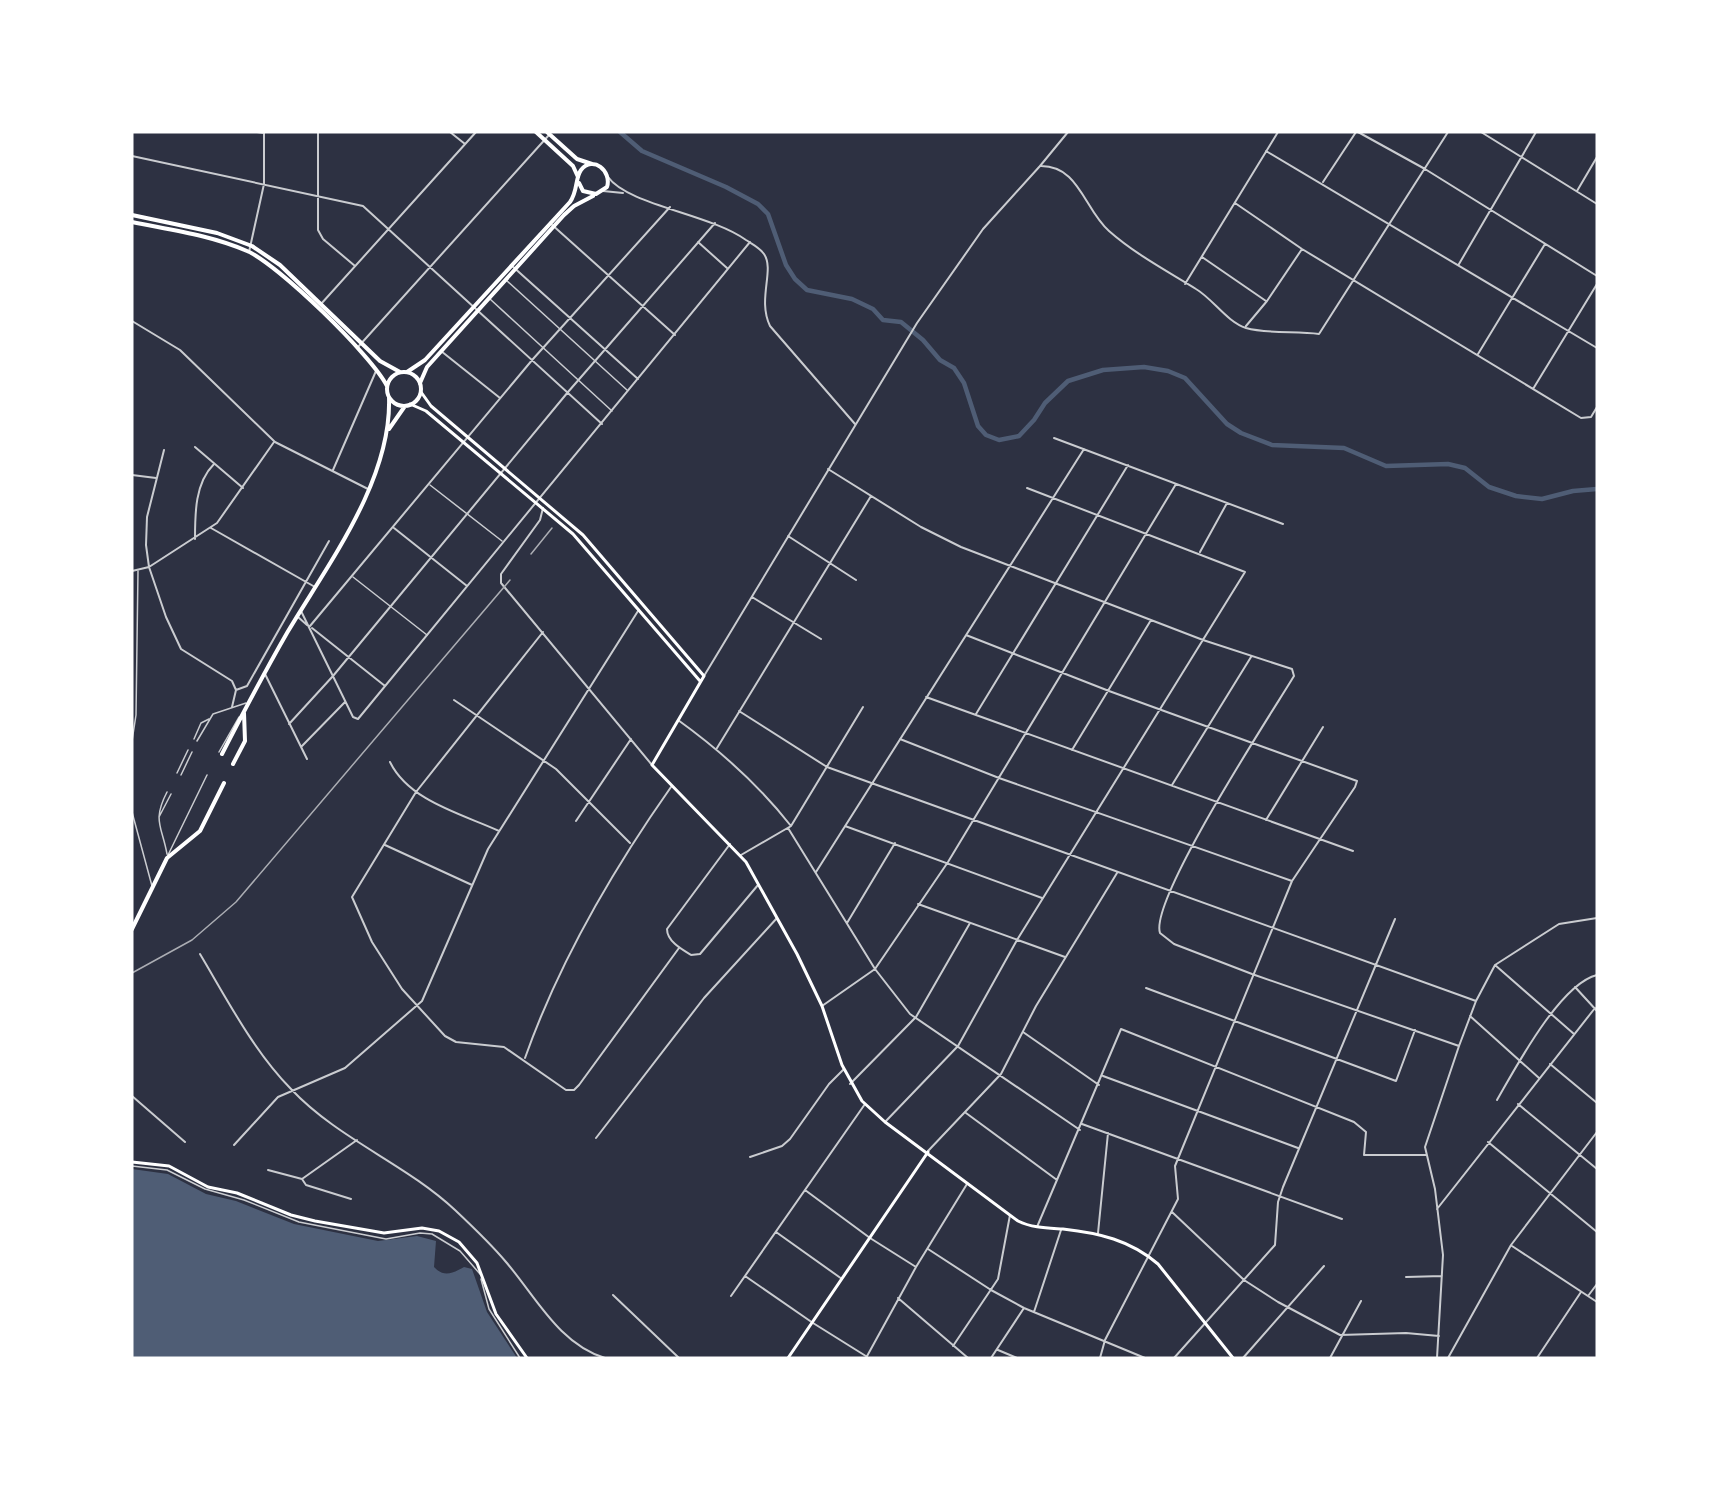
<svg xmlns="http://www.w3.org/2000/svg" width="1729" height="1490" font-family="Mulish,sans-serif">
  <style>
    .water { fill: #4f5d75 }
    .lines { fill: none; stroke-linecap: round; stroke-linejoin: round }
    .canal { stroke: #4f5d75; stroke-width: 4.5 }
    .service { stroke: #caccd0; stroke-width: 1.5 }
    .pedestrian { stroke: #caccd0; stroke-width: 1.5 }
    .minor { stroke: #caccd0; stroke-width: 2 }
    .secondary { stroke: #fff; stroke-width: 3 }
    .primary { stroke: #fff; stroke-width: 4 }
    .trunk { stroke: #fff; stroke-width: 4 }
    .rail { stroke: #abadb3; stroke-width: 1.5 }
  </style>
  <rect width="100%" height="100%" fill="#2d3142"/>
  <!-- water -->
  <path class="water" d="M132,1169L168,1174L206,1194L236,1201L294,1224L378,1241L417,1236L436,1241L434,1267C444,1278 453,1273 464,1267L472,1269L487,1312L517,1358H132Z"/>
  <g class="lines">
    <!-- canal -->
    <path class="canal" d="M620,132L642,151L726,187L758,204L768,214L786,265L795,279L807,290L852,299L873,309L883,320L901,322L923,340L940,360L954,368L964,383L978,426L986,435L999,440L1019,436L1034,420L1045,403L1068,381L1103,370L1144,367L1168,371L1185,378L1227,424L1241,433L1272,445L1344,448L1386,466L1448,464L1465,468L1489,487L1516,496L1542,499L1573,491L1597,489"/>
    <!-- service -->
    <path class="service" d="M506,280L627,390
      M490,299L612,411
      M194,739L201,723L209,719
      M132,741L136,715L138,571
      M197,741L213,714L246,703
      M219,752L239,717
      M177,773L188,750
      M181,775L192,752
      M167,792C152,821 162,826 167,854
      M132,812L152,886
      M159,817L171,794
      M168,855L207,775"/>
    <!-- pedestrian -->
    <path class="pedestrian" d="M430,485L502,541
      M353,577L427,635
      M132,1166L167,1170L205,1189L244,1200L299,1222L386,1239L420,1233L432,1234L460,1251L480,1274
      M481,1279L489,1309L520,1358"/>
    <!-- minor -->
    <path class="minor" d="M257,132L264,133
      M318,132V230L323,239L355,266
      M450,132L465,144
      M1358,132L1425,169L1597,276
      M1481,132L1597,204
      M1266,151L1597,348
      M132,156L363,206L602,424
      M1040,166L1068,132
      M608,177C628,205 710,214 746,240C752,244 760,248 764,254C775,270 757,299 770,326L855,424
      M1323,182L1356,132
      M603,191L623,193
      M1577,191L1597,157
      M1235,203L1302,249L1581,418L1591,417L1597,407
      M550,223L675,335
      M698,242L727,268
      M249,252L264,184V132
      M1202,257L1266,301
      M1459,264L1536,132
      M511,265L638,379
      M1185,284L1278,132
      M321,304L476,132
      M132,321L180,350L275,442L368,489
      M1246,326L1267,301L1302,249
      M358,347L549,135
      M441,351L500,398
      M1478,354L1545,244
      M1533,389L1597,284
      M1054,438L1283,524
      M195,447L243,488
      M164,450L147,517L146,545L149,567L166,617L181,649L232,681L236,690L232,707
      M828,469L921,527L961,547L1203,640L1292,669L1294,676C1271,714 1149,900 1160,933L1174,944L1252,974L1459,1046
      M333,470L376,371
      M132,475L156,478
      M543,508L540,520L501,574V583L652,765
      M211,528L315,587
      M394,528L467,586
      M788,536L856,580
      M195,539C195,513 195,483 214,464
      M1200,552L1227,503
      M132,571L149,567L217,523L274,442
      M752,597L821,639
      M301,611L353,717L358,719L750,242
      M298,617L307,625
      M310,626L533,359L670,207
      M312,628L385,686
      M543,632L416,792L352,897L372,942L402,989L445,1036L456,1042L504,1047L566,1090H574L579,1085L679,948
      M966,635L1109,691L1357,781L1355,787L1292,881L1175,1166L1178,1199L1105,1340L1100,1358
      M265,674L307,759
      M704,676L917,323L983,229L1040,166C1079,165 1084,209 1109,231C1135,254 1167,271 1196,289C1213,299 1227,322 1246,328C1267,334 1296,331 1319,334L1448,132
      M236,690L247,686L329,541
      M926,697L1353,851
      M454,700L556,769L630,843
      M739,711L827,767L1476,1001
      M976,714L1128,465
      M678,720C721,751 758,784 791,826L788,828L875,969L910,1014L1080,1130
      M289,724L333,676L568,392L715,223
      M900,739L999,778L1292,881
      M301,747L345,702
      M717,748L871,496
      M1072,750L1151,620
      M390,762C409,801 462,814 499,831
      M1172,785L1251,657
      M1266,820L1323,727
      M576,821L631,739
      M845,826L1042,898
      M730,844L667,929C667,941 681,949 691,955L700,954L758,885
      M385,845L472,885
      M741,855L791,826L863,707
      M816,872L1084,449
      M918,904L1065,957
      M847,923L895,843
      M200,954C228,1001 253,1050 291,1089C338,1139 406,1164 455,1210C472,1226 491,1244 506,1262C536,1297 559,1344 605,1358
      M1495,965L1574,1034
      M1575,987L1597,1011
      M1146,988L1396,1081L1415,1030
      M822,1006L875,969L948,862L1176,484
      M1470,1016L1539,1078
      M1023,1032L1099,1085
      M525,1058C559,962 612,871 671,787
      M1550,1064L1597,1103
      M1103,1076L1298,1148
      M850,1084L916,1017L970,923
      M132,1096L185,1142
      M1497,1100C1516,1067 1560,984 1597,975
      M1518,1104L1597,1169
      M966,1113L1057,1180
      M885,1122L958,1046L1017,940L1245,572L1027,488
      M1082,1124L1342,1219
      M596,1138L704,998L777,918
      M1488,1142L1597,1232
      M234,1145L278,1097L345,1068L422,1001L488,849L638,611
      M928,1151L1001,1074L1036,1006L1117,873
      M750,1157L782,1146L790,1139L829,1084L844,1069
      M268,1170L302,1179L357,1140
      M302,1179L306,1185L351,1199
      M805,1190L870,1238L916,1267
      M1437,1209L1595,1008
      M1172,1212L1244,1280L1278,1302L1340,1335L1406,1333L1439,1336
      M1037,1227L1121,1029L1354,1122L1366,1132L1364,1155H1426
      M776,1232L842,1279
      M1098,1233L1108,1133
      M1512,1246L1597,1302
      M928,1249L991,1290L1024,1308L1145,1358
      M745,1276L813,1323L869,1358
      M1406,1277L1442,1276
      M613,1295L679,1358
      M731,1296L865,1104
      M1588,1296L1597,1284
      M898,1298L968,1358
      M1034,1312L1061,1230
      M953,1346L998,1279L1010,1215
      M998,1350L1017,1358
      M866,1358L916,1267L967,1184
      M991,1358L1024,1308
      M1174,1358L1275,1245L1278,1202L1283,1187L1395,919
      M1243,1358L1324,1266
      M1330,1358L1361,1301
      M1437,1358L1443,1255L1435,1189L1425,1147L1459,1046L1476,1001L1495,965L1559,924L1597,918
      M1448,1358L1511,1245L1597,1132
      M1537,1358L1581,1292"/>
    <!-- secondary -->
    <path class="secondary" d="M421,392L431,406L583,535L704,676L652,765L746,862L797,954L822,1006L842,1065L862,1101L885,1122L1018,1221C1032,1228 1048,1228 1063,1229C1099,1233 1130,1240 1158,1264L1233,1358
      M410,404L426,411L573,534L700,681
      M132,1162L169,1166L208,1187L237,1193L291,1215L315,1221L384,1233L422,1228L439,1231L459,1242L477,1263L496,1314L527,1358
      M788,1358L928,1152"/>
    <!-- primary -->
    <path class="primary" d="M536,132L573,166L578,177
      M547,132L577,159L592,164
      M407,372L425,360L570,202C578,191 575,178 581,170C593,155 612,171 607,187L596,194L583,191L579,183
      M420,383L427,367L564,215L574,206L593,196"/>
    <!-- trunk -->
    <path class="trunk" d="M132,215L217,233L252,246L280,265L380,361L400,372
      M132,222C171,230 210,235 247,251C278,264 372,356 387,386
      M387 389a17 17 0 1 1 34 0a17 17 0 1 1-34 0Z
      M389,429L405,406
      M222,754C243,713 264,673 287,633C328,564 392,480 389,397
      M233,764L245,741L244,713
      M132,929L167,858L200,831L224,783"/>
    <!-- rail -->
    <path class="rail" d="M531,554L552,528
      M132,973L192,940L236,902L510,580"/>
  </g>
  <!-- border -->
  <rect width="1729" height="1490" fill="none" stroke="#ffffff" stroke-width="267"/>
</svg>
